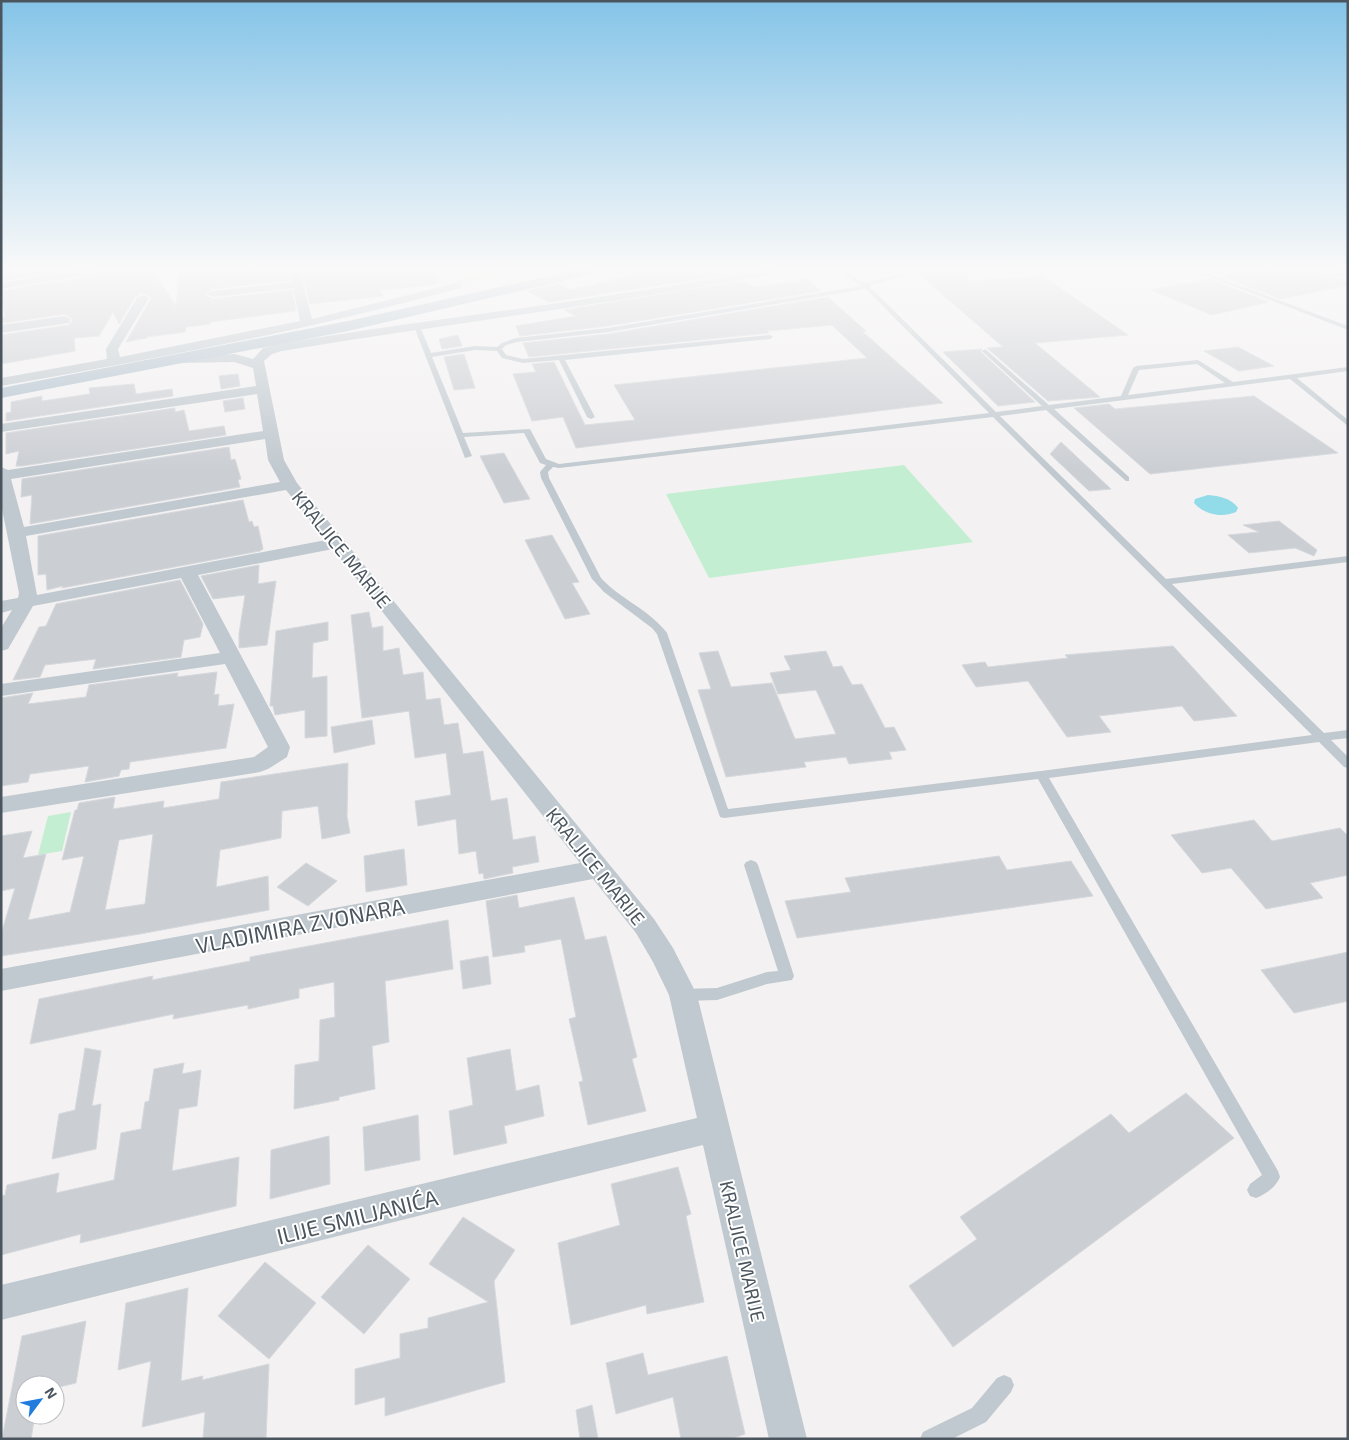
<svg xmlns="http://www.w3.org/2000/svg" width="1349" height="1440" font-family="'Exo 2',sans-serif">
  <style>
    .green { fill: #c3eed1 }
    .water { fill: #92dbe9 }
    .building { fill: #cbced3; stroke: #d5d8dc; fill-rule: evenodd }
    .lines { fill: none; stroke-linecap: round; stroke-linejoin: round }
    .service { fill: #c0c9cf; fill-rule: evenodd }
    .minor { fill: #c0c9cf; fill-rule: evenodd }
    .primary { fill: #b2c2ce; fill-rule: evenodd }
    .labels { text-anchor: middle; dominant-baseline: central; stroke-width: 4; stroke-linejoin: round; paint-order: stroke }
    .street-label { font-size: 19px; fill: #4a555e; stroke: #fff }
    .near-street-label { font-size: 22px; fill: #4a555e; stroke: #fff }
  </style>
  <rect width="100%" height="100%" fill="#f3f1f1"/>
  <!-- green -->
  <path class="green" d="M453,271H518L458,284Z
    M904,465L973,542L709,578L666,494Z
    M71,812L62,851L38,855L48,816Z"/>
  <!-- water -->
  <path class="water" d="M1208,495C1219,496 1231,498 1238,508L1236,512C1222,518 1205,515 1194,503L1195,499Z"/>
  <!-- building -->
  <path class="building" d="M14,271H63L1,281V275L14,273Z
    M98,271H153L176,306L179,271H288L290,280L213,289L205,295L213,299L292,290L296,311L210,322V324L186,327L185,332L146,337L147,338L126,342L151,299L150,296L142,293L135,297L119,324L113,312L99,336L74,338L75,351L1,364V335L69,325L73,320L65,314L3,323L2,317H5L1,291L91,276Z
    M302,271H436L437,284L380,290L383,296L310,304Z
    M648,271H717L726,275L549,302L527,291L558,284L570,290Z
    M920,271H967L969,281L1043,276L1128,335L1035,343L1100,397L1048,401L987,348L1003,347L918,273Z
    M1248,271H1316L1348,282V285L1281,299L1221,276Z
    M808,279L821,291L608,326L520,336L516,326L576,316L564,310L742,281L756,287Z
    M1209,279L1269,302L1212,315L1151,290Z
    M828,297L866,331L863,332L943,403L576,448L563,417L532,421L513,374L536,372L532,364L554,362L585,425L635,420L614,385L867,358L832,325L767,331L769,333L529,357L523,343L608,334Z
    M458,335L462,346L442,349L439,339Z
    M1238,347L1274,366L1239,371L1204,351Z
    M982,349L981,352L1035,402L998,406L943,352Z
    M464,354L475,388L454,390L444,357Z
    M238,374L240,386L221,389L219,376Z
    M134,384L136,394L172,389L173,396L6,421V413L11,412V402L42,396V401L90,394L89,388Z
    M1254,396L1338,453L1150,474L1074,408L1109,404L1115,409Z
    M243,398L245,409L225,412L223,401Z
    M175,408V412L184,410L189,431L224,426L226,435L22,466H16L19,451L6,454V433Z
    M1061,442L1111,489L1089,491L1050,454Z
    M229,447L231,460L235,459L241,479L238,480L240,487L30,524L32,495L21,497L22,479Z
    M504,453L519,480L530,499L504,503L480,456Z
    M243,500L249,522L252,521L254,527L258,526L263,549L260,551L62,588L63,586L47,590L46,574L38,575V536Z
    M1279,521L1317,550L1314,556L1295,548L1249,553L1228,535L1259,532L1243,525Z
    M552,535L579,582L572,583L590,614L565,619L525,540Z
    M259,565L258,584L276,581L267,645L239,648V634L245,595L213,599L201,576Z
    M180,580L203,624L200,637L184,640L181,657L93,669L96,659L45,665L40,677L13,680L39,627L46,626L56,604Z
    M369,612L372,628L383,626V651L399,648L403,675L423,672L426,700L440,698L444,725L458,723L463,754L483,751L491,801L507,798L513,840L535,836L539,862L512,867L513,873L484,879L483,873L479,874L476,851L459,854L456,819L418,826L415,801L451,795L446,753L415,758L409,711L362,718L351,615Z
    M328,622V640L313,643L312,678L327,676V736L305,738V710L275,715L273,706H270L276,631Z
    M1173,646L1237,716L1194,721L1182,706L1099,716L1111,732L1067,737L1028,681L976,687L962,665L985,662L988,667L1068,658L1065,655Z
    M718,651L731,687L772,683L795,739L836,734L816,690L778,694L770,673L791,670L784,656L826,651L833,667L842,666L852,685L862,684L885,728L894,727L906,750L889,752L892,759L849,764L846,757L804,762L806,767L726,777L698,690L711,689L699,653Z
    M217,672L214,695L219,694L218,706L234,704L226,748L130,762L129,769L121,770L119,776L85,782L89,766L30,774L28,782L1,786V698L33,693L28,704L86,697L89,685L178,673L177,677Z
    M372,720L375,744L334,753L331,727Z
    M348,763L347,816L350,833L322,839L318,806L282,811L281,838L220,850L216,887L268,876L269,910L140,934L1,956V934L15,888L1,891V836L32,831L23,858L46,854L28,920L70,912L84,856L62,860L75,810H77L79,803L115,797L113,809L164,801L163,808L219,799L221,782ZM153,834L145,904L105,910L119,840Z
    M1254,820L1272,841L1340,828L1348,836V875L1310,883L1323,898L1266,909L1231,868L1202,873L1171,835Z
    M404,849L407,885L366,892L364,856Z
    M999,856L1007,870L1071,861L1093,896L797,938L785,901L851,892L845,878Z
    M306,863L337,881L308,906L277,887Z
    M517,895L519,908L574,897L585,940L606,936L637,1057L632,1059L646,1111L588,1125L579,1082L583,1081L569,1019L576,1017L561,939L524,946L525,952L493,957L486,901Z
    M448,920L453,969L385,981L389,1042L372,1046L375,1089L339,1097V1100L294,1109L295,1065L319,1061L320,1020L335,1017L334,982L299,989V998L248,1009V1005L173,1019L174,1014L30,1044L39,999L153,976L152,980L250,961V957Z
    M1348,952V1001L1294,1013L1261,970Z
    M488,956L491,984L463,989L460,961Z
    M85,1048L101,1051L92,1106L101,1104L96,1149L52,1159L59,1114L75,1110Z
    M510,1049L516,1091L539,1085L544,1116L504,1126L507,1143L454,1155L449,1111L473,1105L467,1058Z
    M184,1063L182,1074L201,1070L197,1106L179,1109L172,1171L239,1157L236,1206L80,1243L81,1234L1,1255V1196L5,1195L7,1185L59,1173L56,1193L114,1180L121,1133L141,1129L145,1102L149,1101L154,1069Z
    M1186,1093L1234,1138L953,1347L909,1286L977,1239L960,1217L1111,1114L1129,1133Z
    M418,1115L420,1160L365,1171L363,1127Z
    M329,1136L330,1184L270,1199L271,1150Z
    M678,1167L691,1214L686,1216L704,1302L647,1314L646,1305L571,1325L558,1243L620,1225L611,1184Z
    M463,1217L515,1250L494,1281L505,1382L385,1416V1397L355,1405V1369L400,1358V1334L428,1328V1318L488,1302L429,1264Z
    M368,1245L410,1279L364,1334L321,1297Z
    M265,1262L316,1303L269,1359L218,1316Z
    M188,1288L181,1381L203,1376L202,1380L269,1364L266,1439H203L205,1412L142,1427L151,1361L118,1370L126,1303Z
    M86,1321L76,1383L55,1388V1385H25V1415H35L31,1439H2L22,1336Z
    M643,1353L648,1375L727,1356L745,1434L731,1439H681L673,1397L616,1414L606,1363Z
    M592,1405L598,1439H580L576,1410Z"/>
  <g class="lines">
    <!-- service -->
    <path class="service" d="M838,271H845L865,283L910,271H918L869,286L996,412L1042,406L983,352L982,351L985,349L1049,405L1121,396L1133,368L1136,366L1198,360L1233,382L1348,367V371L1297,378L1348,420V426L1290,379L1054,409L1129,477V481H1126L1046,410L1000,416L1166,579L1348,556V562L1172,584L1324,733L1348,730V738L1331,740L1348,757V768L1344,767L1319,742L1049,778L1278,1171L1280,1177C1276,1187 1266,1194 1256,1198L1250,1196L1247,1190L1250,1184L1262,1175L1038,779L724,818L720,817L657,634L652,628L604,592L592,579L541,478L540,472L546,465L540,463L524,433L464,437L472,456L465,458L415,329L417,324H421V329L431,353L475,346L497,347L502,343L516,338L608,328L862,286ZM866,289L989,413L559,464L546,459L530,429L463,433L432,357L475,350L497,351L502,358L523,363L559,360L587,417L591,419L595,417L565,360L770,339L773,337L770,335L523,359L506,355L502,349L506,345L517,342L608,332ZM1197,364L1225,383L1128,395L1139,370ZM993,417L1312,735L1041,771L728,809L667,633C650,610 620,599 601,578L549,478L548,472L553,467L559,468Z
      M1194,271H1201L1348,326V330Z
      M751,860L756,862L758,865L794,976L792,980L767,984L717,1000L683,1001L678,999L676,995L678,991L683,989L717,988L767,972L778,971L744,865L746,862Z
      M1004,1375L1011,1378L1014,1385L1011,1392L986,1422L952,1439H920L923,1432L972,1408L997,1378Z"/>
    <!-- minor -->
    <path class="minor" d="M73,271H96L91,274L1,289V283Z
      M290,271H300L312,319L456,283L462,286L460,288C309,330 156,359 1,386V378L107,359L106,349L137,298L143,295L149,298L118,349L120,357L300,321L293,288L213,297L207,294L213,291L292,282Z
      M757,271H778L773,274C610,304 446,324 282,351L272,354L264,361L284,460L297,483L654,919L673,948L697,995L807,1439H769L703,1145L1,1320V1285L697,1118L669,995L653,962L636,933L593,879L1,991V969L580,863L333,549L198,575L290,747L287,757L268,769L260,772L1,813V797L254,757L268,747L225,664L1,696V684L220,653L181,578L33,606L8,649L1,651V628L12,610L1,613V601L18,598L19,593L1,504V467L8,470L263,431L257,394L1,432V424L256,386L253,368L234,362L182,363L181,360L187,356L235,354L253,359L263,348L282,343C440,318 599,300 757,271ZM265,439L268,460L280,482L24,527L11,479ZM286,490L326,540L37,595L26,536Z
      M1332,271H1348V277L1333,273Z
      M65,316L71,320L69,323L1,333V325Z"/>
    <!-- primary -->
    <path class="primary" d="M572,271H596L589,275L348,331L1,398V388L348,321Z"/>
  </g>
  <!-- sky -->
  <linearGradient id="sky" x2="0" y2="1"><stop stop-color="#85c4e8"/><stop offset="0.57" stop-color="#faf9f9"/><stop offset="1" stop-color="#faf9f9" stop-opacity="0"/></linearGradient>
  <rect width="1349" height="472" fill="url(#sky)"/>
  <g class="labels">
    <!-- street labels -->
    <g class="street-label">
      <text transform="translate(342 549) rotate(51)">KRALJICE MARIJE</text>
      <text transform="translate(596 866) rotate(51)">KRALJICE MARIJE</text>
      <text transform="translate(743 1251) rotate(77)">KRALJICE MARIJE</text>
    </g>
    <!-- near-street labels -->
    <g class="near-street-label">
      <text transform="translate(300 925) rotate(-11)">VLADIMIRA ZVONARA</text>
      <text transform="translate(357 1216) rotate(-14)">ILIJE SMILJANIĆA</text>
    </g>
  </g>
  <!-- border -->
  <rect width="1349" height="1440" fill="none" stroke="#4a555e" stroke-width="5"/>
  <!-- north arrow -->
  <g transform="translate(40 1400) rotate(58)"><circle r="24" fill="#ffffff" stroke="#b7bbbf"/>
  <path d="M0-4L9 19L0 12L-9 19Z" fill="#227cdd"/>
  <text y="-8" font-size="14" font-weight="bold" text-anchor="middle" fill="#4a555e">N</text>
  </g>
</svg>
